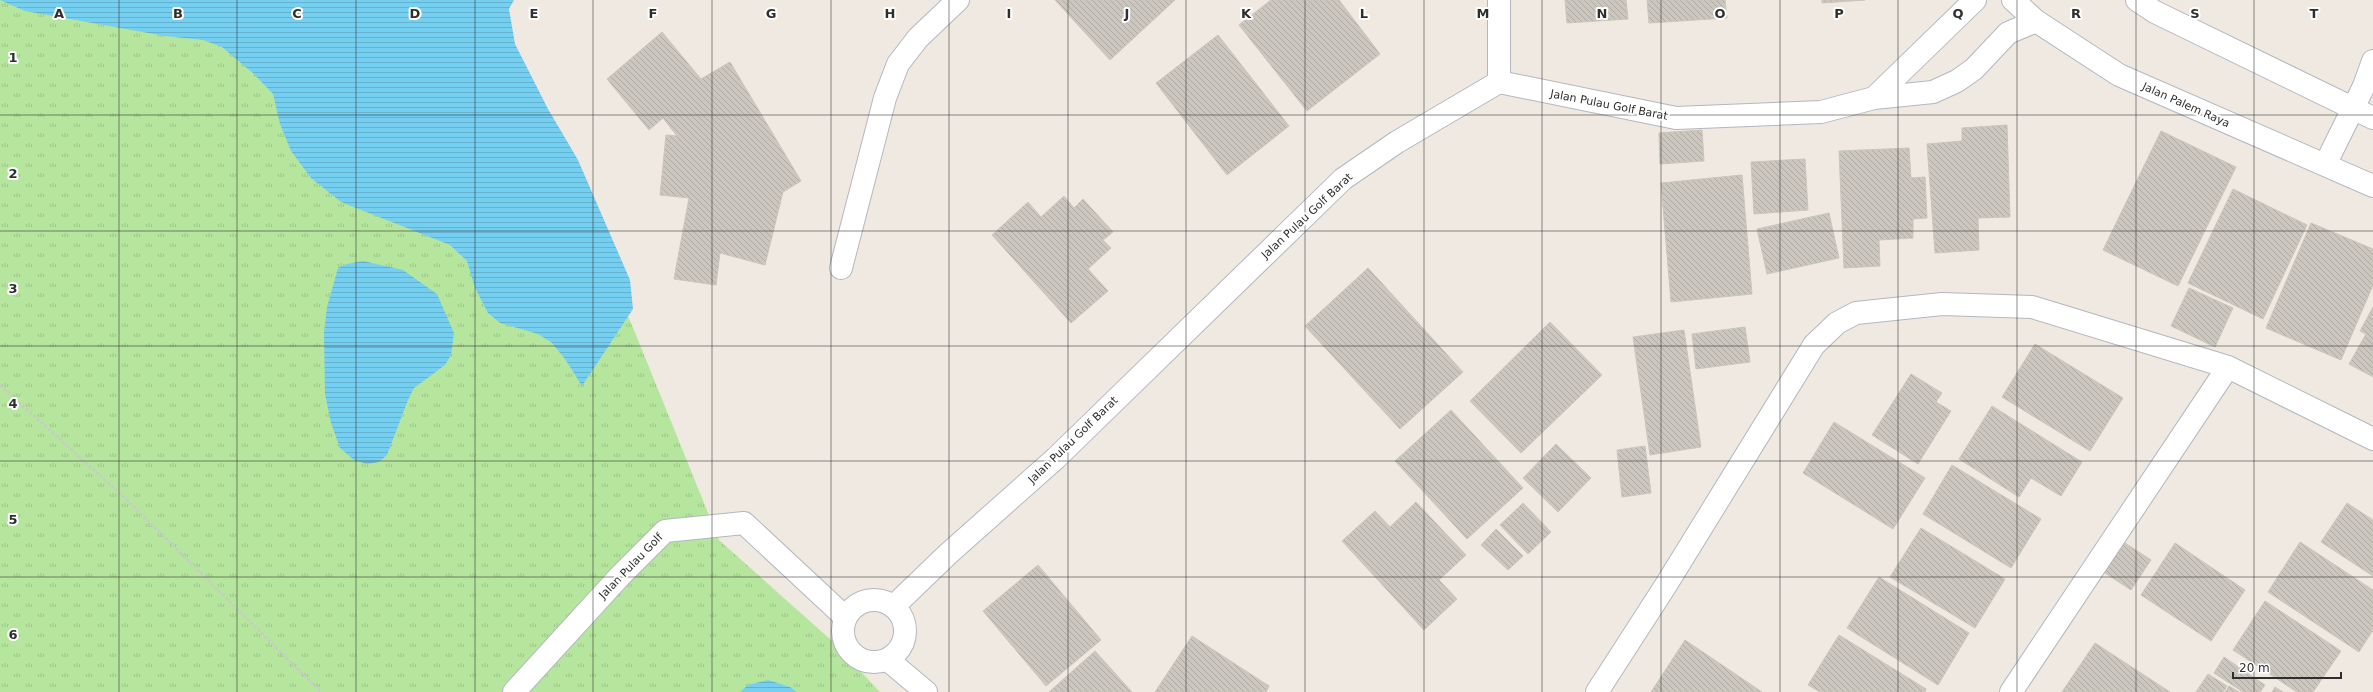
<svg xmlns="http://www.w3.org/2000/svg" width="2373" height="692" font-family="'DejaVu Sans',sans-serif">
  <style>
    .grass { fill: url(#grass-tufts) }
    .water { fill: url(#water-rules) }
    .building { fill: url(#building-back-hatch); stroke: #cbc5ba }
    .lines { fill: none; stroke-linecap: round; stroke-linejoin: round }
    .minor-casing { stroke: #b4b7c1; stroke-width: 24 }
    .path { stroke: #c9c9c9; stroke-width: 2.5; stroke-dasharray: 3 2; stroke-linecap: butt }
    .minor { stroke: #fff; stroke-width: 22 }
    .grid { fill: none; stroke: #2e2e2e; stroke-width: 1; stroke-opacity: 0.55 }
    .labels { text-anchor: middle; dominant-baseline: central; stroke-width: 4; stroke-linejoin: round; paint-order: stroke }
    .street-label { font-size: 11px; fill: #2e2e2e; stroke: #fff }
    .grid-label { font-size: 13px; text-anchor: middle; font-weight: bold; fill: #2e2e2e; stroke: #fff; stroke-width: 4; stroke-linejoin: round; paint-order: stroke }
  </style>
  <defs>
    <pattern id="grass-tufts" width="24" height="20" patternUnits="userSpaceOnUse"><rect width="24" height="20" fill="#b6e59e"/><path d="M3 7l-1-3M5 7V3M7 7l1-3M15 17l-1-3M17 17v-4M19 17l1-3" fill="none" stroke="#9dc588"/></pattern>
    <pattern id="water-rules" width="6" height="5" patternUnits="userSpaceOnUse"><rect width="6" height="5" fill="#75cff0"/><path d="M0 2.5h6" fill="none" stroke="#66b2ce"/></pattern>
    <pattern id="building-back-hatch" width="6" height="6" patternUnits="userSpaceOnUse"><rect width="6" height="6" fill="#cbc7bf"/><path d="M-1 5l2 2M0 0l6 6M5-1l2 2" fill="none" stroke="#afaba4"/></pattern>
  </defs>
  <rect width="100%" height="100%" fill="#efe9e1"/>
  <!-- grass -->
  <path class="grass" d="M0,0L515,55L634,330L719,540L831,640L880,692H0Z"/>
  <!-- water -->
  <path class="water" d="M0,0H514L509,9L515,44L548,109L578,160L630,280L633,309L582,386L565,359L552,343L538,334L500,323L488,313L475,288L467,261L450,245L341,202L311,178L291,151L280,124L273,94L254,74L222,47L203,40L165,36L25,11Z
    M363,261L403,270L437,294L454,333L451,355L445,365L414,388L408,400L387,455L379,462L367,464L354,460L340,448L331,423L325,394L324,333L327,307L338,268L347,264Z
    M768,680L790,687L797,692H740L748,685Z"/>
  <!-- building -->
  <path class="building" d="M1055,0H1175L1110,60Z
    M1271,0H1339L1380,54L1307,111L1239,25Z
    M1565,0H1626L1628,19L1567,23Z
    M1647,0H1725L1727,18L1649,23Z
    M1822,0H1865L1822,3Z
    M662,32L701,79L730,62L801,181L783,192L765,265L720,253L716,285L674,279L689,198L660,195L666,135L677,136L663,118L649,130L607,79Z
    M1218,35L1289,126L1227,175L1156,83Z
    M2007,125L2010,217L1978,218L1979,250L1935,253L1927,144L1962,141V128Z
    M1702,130L1704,161L1660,164L1659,133Z
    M2161,131L2236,167L2178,286L2103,250Z
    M1909,148L1911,178L1925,177L1927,218L1913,219V238L1879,240L1880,266L1844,268L1839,151Z
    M1805,159L1808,210L1754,214L1751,162Z
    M1742,175L1752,294L1671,302L1661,183Z
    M2233,189L2307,225L2263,319L2188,283Z
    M1064,196L1074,208L1083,199L1113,232L1103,240L1111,248L1088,269L1108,291L1071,323L992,235L1028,202L1041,217Z
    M1829,213L1839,258L1767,274L1757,229Z
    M2311,223L2373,249V285L2341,360L2266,328Z
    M1368,268L1463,372L1400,429L1305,326Z
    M2189,288L2233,308L2215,347L2171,326Z
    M2373,307V377L2349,364L2366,334L2360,331Z
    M1550,322L1602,375L1521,453L1470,401Z
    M1745,327L1750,362L1696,369L1692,334Z
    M1684,330L1701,447L1650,455L1633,337Z
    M2035,344L2123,398L2090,451L2002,397Z
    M1911,374L1942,393L1936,402L1951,411L1918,464L1872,435Z
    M1992,406L2082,462L2061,496L2031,478L2019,497L1959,459Z
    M1451,410L1523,488L1467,539L1395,461Z
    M1834,422L1925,478L1893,529L1803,473Z
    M1556,444L1591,478L1558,512L1523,478Z
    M1645,446L1651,493L1622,497L1617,450Z
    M1952,465L2041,519L2011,568L1923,514Z
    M1416,502L1466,555L1439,580L1457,599L1424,630L1342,541L1375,511L1390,527Z
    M1523,503L1551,532L1528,554L1500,525Z
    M2347,503L2373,520V576L2321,542Z
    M1921,528L2005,579L1975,628L1890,577Z
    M1496,529L1523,556L1508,570L1481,545Z
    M2119,539L2151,560L2131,590L2099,569Z
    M2300,542L2373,590V630L2359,652L2268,592Z
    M2175,543L2245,590L2211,641L2141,595Z
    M1038,565L1101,640L1046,686L983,611Z
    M1879,577L1969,633L1938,685L1847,628Z
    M2265,601L2341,651L2313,692H2297L2233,650Z
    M1839,635L1926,689L1925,692H1820L1808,685Z
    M1192,636L1269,686L1266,692H1155Z
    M1685,640L1762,692H1651Z
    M2095,643L2170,692H2062Z
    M1095,651L1132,692H1049Z
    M2224,657L2265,685L2260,692H2243L2214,673Z
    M2208,674L2227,686L2223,692H2196Z
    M2229,686L2239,692H2225Z
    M2275,687L2283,692H2272Z"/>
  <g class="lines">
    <!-- minor casing -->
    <g class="minor-casing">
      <path id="minor" d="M2013,0L2036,21L2119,75L2373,186
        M2137,0L2155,12L2373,118
        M1499,82V0
        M1874,98L1975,0
        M2325,165L2364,86L2373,61
        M841,268L885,98L898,64L918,38L958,0
        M843 631a31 31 0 1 1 62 0a31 31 0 1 1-62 0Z
        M894,606L948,554L1056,458L1343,179L1397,142L1499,82L1676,118L1821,112L1874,98L1933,92L1957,81L1974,69L2008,33L2036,21
        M888,660L926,692
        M514,692L620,576L665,531L744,523L846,618
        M1597,692L1666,585L1814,345L1837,323L1856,313L1942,304L2032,307L2228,367L2373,439
        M2011,692L2228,367"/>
    </g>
    <!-- path -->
    <path class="path" d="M0,385L127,500L321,692"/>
    <!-- minor -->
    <use href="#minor" class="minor"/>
  </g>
  <!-- grid -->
  <path class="grid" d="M119,0V692M237,0V692M356,0V692M475,0V692M593,0V692M712,0V692M831,0V692M949,0V692M1068,0V692M1186,0V692M1305,0V692M1424,0V692M1542,0V692M1661,0V692M1780,0V692M1898,0V692M2017,0V692M2136,0V692M2254,0V692M0,115H2373M0,231H2373M0,346H2373M0,461H2373M0,577H2373"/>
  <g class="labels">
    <!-- street labels -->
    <g class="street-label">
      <text transform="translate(1609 105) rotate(11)">Jalan Pulau Golf Barat</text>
      <text transform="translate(2186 105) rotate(24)">Jalan Palem Raya</text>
      <text transform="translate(1307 216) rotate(-43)">Jalan Pulau Golf Barat</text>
      <text transform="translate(1073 440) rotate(-44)">Jalan Pulau Golf Barat</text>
      <text transform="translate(631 566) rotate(-46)">Jalan Pulau Golf</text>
    </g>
  </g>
  <g class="grid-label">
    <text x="59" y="18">A</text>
    <text x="178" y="18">B</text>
    <text x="297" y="18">C</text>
    <text x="415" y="18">D</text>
    <text x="534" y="18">E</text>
    <text x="653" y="18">F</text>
    <text x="771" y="18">G</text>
    <text x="890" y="18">H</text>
    <text x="1009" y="18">I</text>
    <text x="1127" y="18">J</text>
    <text x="1246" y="18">K</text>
    <text x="1364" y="18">L</text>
    <text x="1483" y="18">M</text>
    <text x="1602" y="18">N</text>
    <text x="1720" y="18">O</text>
    <text x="1839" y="18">P</text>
    <text x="1958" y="18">Q</text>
    <text x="2076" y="18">R</text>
    <text x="2195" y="18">S</text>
    <text x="2314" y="18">T</text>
    <text x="13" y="62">1</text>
    <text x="13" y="178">2</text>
    <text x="13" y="293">3</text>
    <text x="13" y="408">4</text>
    <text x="13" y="524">5</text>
    <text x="13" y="639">6</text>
  </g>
  <!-- scale -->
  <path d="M2233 672v6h108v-6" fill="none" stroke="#2e2e2e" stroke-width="2"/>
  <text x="2239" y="672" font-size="12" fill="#2e2e2e" stroke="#ffffff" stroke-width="3" paint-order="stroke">20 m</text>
</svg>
